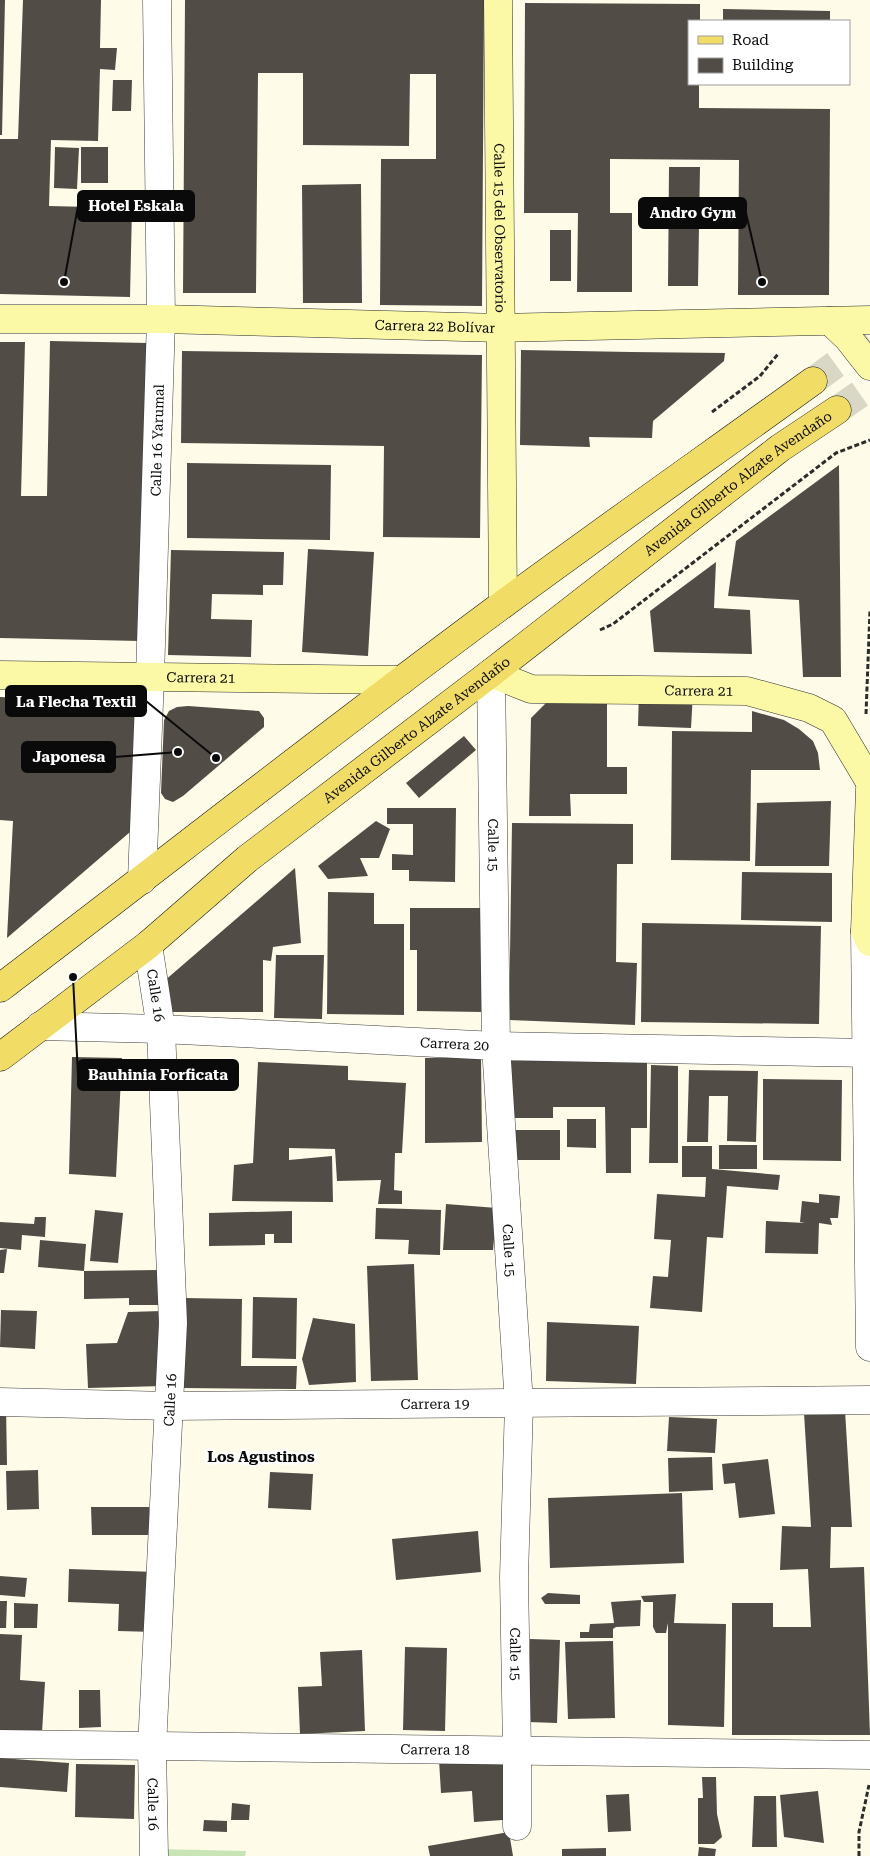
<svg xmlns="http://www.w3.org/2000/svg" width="870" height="1856" font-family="'Roboto Serif',serif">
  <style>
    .grass { fill: #c9e5b5 }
    .building { fill: #524c47 }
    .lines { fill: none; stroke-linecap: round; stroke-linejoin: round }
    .primary-tunnel { stroke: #d9d8c7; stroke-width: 28; stroke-dasharray: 28 14; stroke-linecap: butt }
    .street-casing { stroke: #3d3d3d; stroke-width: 29 }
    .secondary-casing { stroke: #2c2c2c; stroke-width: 29 }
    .primary-casing { stroke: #1b1b1b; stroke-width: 29 }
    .path { stroke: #2c2c2c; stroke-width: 3; stroke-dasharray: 5 2.5; stroke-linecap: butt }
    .street { stroke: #fff; stroke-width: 28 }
    .secondary { stroke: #fbf9a6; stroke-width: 28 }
    .primary { stroke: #f1dc65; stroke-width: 28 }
    .labels { text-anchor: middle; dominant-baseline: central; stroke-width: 5; stroke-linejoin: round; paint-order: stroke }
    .street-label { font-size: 14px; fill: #0a0a0a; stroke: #fff }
    .neighbourhood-label { font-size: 15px; font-weight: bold; fill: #0a0a0a; stroke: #fff }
    .leader { fill: none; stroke: #0a0a0a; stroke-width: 2 }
    .callout-dot { fill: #0a0a0a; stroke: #fff; stroke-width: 2 }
    .callout { fill: #0a0a0a; stroke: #0a0a0a; stroke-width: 2 }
    .callout-label { font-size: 15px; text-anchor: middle; font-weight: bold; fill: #fff }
  </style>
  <rect width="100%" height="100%" fill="#fefce8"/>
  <!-- grass -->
  <path class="grass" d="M158,1849L246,1851L245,1856H158Z"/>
  <!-- building -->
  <path class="building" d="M0,0H5L2,135H0Z
    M23,0H101L100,48H117L115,70L100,69L98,141L51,140L49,206L132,208L130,297L0,294V139H18Z
    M185,0H484L482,306L380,305L381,159H436V74H410L409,146L303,145V73H258L256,293H183Z
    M525,3L700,4V21H689V84H699V108L830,109L829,295H738L739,160L610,159V213H632V292H577L578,213H524Z
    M723,9L830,11V21H723Z
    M113,80H132L131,111H112Z
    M55,147L79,148L77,189L54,188Z
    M81,147H108V183H81Z
    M669,167H700L698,286H668Z
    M361,184L362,303H303L302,185Z
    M550,230H571V281H550Z
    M50,341L148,343L140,641L0,638V342H25L21,496H47Z
    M521,350L631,352L725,353L724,361L653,421L652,438L589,437L590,447L520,445Z
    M182,351L482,355L480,538L383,537L384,446L181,443Z
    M187,463L331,465L330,540L187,538Z
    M839,465L841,677H803L799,600L728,596L736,541Z
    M308,549L374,552L368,656L302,652Z
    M171,550L284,552L283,585H263V595L212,594L211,619L252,620L251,657L168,655Z
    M716,562L714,608L750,610L752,654L654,652L650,611Z
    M639,690L693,693L691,728L638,726Z
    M0,697L142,702L137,826L7,938L13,821L0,820Z
    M607,699V767H627V794H570L571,816H529L531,718L549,700Z
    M188,706L259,711L264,718V727L183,796L173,802L165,799L161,793L164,720L169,711L177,707Z
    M752,711L784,720L799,729L813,741L818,753L820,770H751L750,861L671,860L672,731L752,732Z
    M464,736L476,750L419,798L406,783Z
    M831,801L829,866H755L757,803Z
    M387,808H456L455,882L409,881V870H392V854L413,855V824H387Z
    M376,821L390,829L379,858H360L368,876L328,879L318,866Z
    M512,823L633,824V864H617L616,962L637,963L635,1025L509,1020Z
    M295,868L301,943L273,947L271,961L263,960V1012H163V982Z
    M742,872L832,873V922L741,920Z
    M328,892L374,893V924H404V1015L327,1014Z
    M410,908H484L483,1012L417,1011V950H410Z
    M642,923L821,926L819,1024L641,1022Z
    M276,955H324L322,1019L274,1018Z
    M72,1057L122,1058L116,1177L69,1174Z
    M481,1057L482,1142L425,1143V1058Z
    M647,1060V1128H631V1173H606L605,1107H553V1118H510L509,1061Z
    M258,1062L348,1066V1080L406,1083L402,1153H395L394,1190L402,1191V1204H378L381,1180L337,1181L335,1149L289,1148V1160L332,1156L333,1202L232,1201L234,1165L253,1163Z
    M651,1065L678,1066V1163H649Z
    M689,1070L758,1071L756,1142L727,1141L728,1096H709L708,1142H687Z
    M763,1079L842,1080L841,1161L763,1160Z
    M567,1119H596V1148L567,1147Z
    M511,1130H560V1160H511Z
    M719,1145H757V1169H719Z
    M682,1146H712V1169L780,1175L778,1190L727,1186L723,1238L707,1237L702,1312L650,1308L653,1276L668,1277L671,1240L654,1239L657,1194L705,1197L706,1177H682Z
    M819,1194L840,1196L838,1218H830L832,1225L819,1223L818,1254L765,1253L766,1221L805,1223L800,1222L802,1201L819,1203Z
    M446,1204L497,1208L493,1250H443Z
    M376,1208L441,1210L440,1255L408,1254L409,1240L375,1239Z
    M95,1210L123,1213L118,1263L90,1261Z
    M292,1211V1243H274V1234H265V1245L209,1246V1213Z
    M35,1217H46L45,1237L22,1235L21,1250L0,1248V1222L34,1224Z
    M40,1240L86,1244L84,1271L38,1267Z
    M7,1249L4,1273H0V1250Z
    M414,1264L418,1380L371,1381L367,1266Z
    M158,1270L159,1305H129V1298L84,1299V1271Z
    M253,1297L297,1298L296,1359L252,1358Z
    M184,1298L242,1299L241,1366H297L296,1389L183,1388Z
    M1,1310L37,1311L35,1349L0,1347Z
    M162,1311L164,1386L88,1388L86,1344L117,1343L128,1312Z
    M313,1318L355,1324L356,1382L309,1385L302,1359Z
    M547,1322L639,1326L636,1384L546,1381Z
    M0,1406H6L7,1465H0Z
    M845,1410L852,1527H831L830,1568L864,1567L870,1735H732V1603H773V1627H811L808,1569L780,1570L782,1526L811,1527L804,1413Z
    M669,1417L717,1419L715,1453L667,1451Z
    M712,1457L713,1490L669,1492L668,1458Z
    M768,1459L775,1514L739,1518L735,1483L724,1484L722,1464Z
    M38,1470L39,1509L7,1510L6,1471Z
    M270,1472L313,1474L311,1510L268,1508Z
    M682,1493L684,1563L550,1568L548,1498Z
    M91,1507H149V1535H92Z
    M478,1531L481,1572L396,1580L392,1539Z
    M69,1569L156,1572L155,1632L118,1631L119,1604L68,1602Z
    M0,1576L27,1578L25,1597L0,1595Z
    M548,1593L580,1595V1604H545L541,1598Z
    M676,1594L674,1623L726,1624L724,1727L668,1725V1623L666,1633H656L653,1627V1602H644L641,1596Z
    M641,1600L640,1626L616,1627L613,1629V1638H580V1632H589L590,1624L614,1623L611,1602Z
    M0,1601H7L6,1628H0Z
    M14,1603L38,1604L37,1628H14Z
    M0,1634L22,1635L20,1680L45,1682L42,1733L0,1731Z
    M530,1639L560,1640L557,1723L528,1722Z
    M613,1641L615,1718L568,1719L565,1642Z
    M405,1647L447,1648L445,1731L403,1730Z
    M362,1650L365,1731L300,1734L298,1687L322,1686L320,1652Z
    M79,1690H100L101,1727L79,1728Z
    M512,1755L516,1819L474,1822L472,1791L441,1793L439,1760Z
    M0,1758L69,1763L67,1792L0,1787Z
    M76,1764L135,1765L134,1819L75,1817Z
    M702,1777H716L717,1814L722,1837L714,1844H698V1798H703Z
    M818,1791L824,1843L784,1837L780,1795Z
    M629,1794L631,1831L608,1832L606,1795Z
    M754,1796H776L777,1847H752Z
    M232,1803L250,1805L249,1820H231Z
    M204,1820L227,1821V1832L203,1831Z
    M509,1832L513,1856H430L428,1846Z
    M699,1847L716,1849L715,1856H698Z
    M606,1848V1856H562V1849Z"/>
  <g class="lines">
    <!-- primary-tunnel -->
    <path class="primary-tunnel" d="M813,381L870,339
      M837,410L870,387"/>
    <!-- street casing -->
    <g class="street-casing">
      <g id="street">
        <path id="s1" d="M491,673L496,1046L519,1404L514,1577L517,1750V1826"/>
        <path id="s2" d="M142,880L150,677L161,319L157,0"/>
        <path d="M865,931L870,1347"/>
        <path id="s3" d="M148,945L161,1029L173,1323L152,1747L154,1856"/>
        <path id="s4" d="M40,1026L161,1029L496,1046L870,1053"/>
        <path id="s5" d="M0,1402L170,1406L870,1400"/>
        <path id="s6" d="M0,1744L870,1755"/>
      </g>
    </g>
    <!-- secondary casing -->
    <g class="secondary-casing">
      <g id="secondary">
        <path id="s7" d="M498,0L503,604"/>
        <path id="s8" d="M0,319H161L501,328L870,320"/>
        <path d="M830,321L848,338L870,366"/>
        <path id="s9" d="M491,673L531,689L747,691L809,708L833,720L870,782"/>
        <path id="s10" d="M0,675L402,680"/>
        <path d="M870,789L865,931L870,942"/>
      </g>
    </g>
    <!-- primary casing -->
    <g class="primary-casing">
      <g id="primary">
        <path d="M0,988C168,860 333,730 502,605C605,529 709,456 813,381"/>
        <path id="s11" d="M0,1057L148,945L247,859L491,673L780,448L837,410"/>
      </g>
    </g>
    <!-- path -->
    <path class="path" d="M712,412L760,376L778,354
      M600,630L613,624L836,453L870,440
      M866,714L870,610
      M859,1856V1832L869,1785"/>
    <!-- street -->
    <use href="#street" class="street"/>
    <!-- secondary -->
    <use href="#secondary" class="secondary"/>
    <!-- primary -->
    <use href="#primary" class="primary"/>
  </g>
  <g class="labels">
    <!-- street labels -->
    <g class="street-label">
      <text stroke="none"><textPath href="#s7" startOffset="228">Calle 15 del Observatorio</textPath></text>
      <text stroke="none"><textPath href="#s8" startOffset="435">Carrera 22 Bolívar</textPath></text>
      <text stroke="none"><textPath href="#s2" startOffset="440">Calle 16 Yarumal</textPath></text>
      <text stroke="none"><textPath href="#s11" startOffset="935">Avenida Gilberto Alzate Avendaño</textPath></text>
      <text stroke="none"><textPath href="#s10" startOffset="201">Carrera 21</textPath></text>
      <text stroke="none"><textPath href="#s9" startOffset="211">Carrera 21</textPath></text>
      <text stroke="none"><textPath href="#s11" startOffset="530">Avenida Gilberto Alzate Avendaño</textPath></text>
      <text stroke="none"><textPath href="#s1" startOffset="172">Calle 15</textPath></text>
      <text stroke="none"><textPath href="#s3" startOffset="51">Calle 16</textPath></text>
      <text stroke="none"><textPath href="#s4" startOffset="415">Carrera 20</textPath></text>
      <text stroke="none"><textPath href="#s1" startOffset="578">Calle 15</textPath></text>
      <text transform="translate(170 1400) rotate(-87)">Calle 16</text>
      <text stroke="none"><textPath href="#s5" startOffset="435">Carrera 19</textPath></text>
      <text stroke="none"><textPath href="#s1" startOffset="982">Calle 15</textPath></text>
      <text stroke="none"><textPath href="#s6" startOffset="435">Carrera 18</textPath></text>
      <text stroke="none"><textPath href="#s3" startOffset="861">Calle 16</textPath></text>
    </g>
    <!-- neighbourhood labels -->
    <g class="neighbourhood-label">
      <text x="261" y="1457">Los Agustinos</text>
    </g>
  </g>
  <!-- callouts -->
  <path class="leader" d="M64 282L78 206M762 282L746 213M216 758L146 701M178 752L115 757M73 977L78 1075"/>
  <g class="callout-dot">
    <circle cx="64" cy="282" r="5"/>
    <circle cx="762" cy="282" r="5"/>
    <circle cx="216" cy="758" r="5"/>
    <circle cx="178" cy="752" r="5"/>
    <circle cx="73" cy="977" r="5"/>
  </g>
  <g class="callout">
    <rect x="78" y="191" width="116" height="30" rx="5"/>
    <rect x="639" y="198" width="107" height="30" rx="5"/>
    <rect x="6" y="686" width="140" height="30" rx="5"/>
    <rect x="22" y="742" width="93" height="30" rx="5"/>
    <rect x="78" y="1060" width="160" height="30" rx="5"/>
  </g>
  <g class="callout-label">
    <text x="136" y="211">Hotel Eskala</text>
    <text x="693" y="218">Andro Gym</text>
    <text x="76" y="707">La Flecha Textil</text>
    <text x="69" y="762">Japonesa</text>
    <text x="158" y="1080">Bauhinia Forficata</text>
  </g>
  <!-- legend -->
  <rect x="688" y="20" width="162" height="65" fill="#ffffff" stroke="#9d9d9d"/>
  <rect x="698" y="36" width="25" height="8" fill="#f1dc65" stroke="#9d9d9d"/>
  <text x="732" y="45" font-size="15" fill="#0a0a0a">Road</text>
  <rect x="698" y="58" width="25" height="15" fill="#524c47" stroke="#9d9d9d"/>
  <text x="732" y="70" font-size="15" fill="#0a0a0a">Building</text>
</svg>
